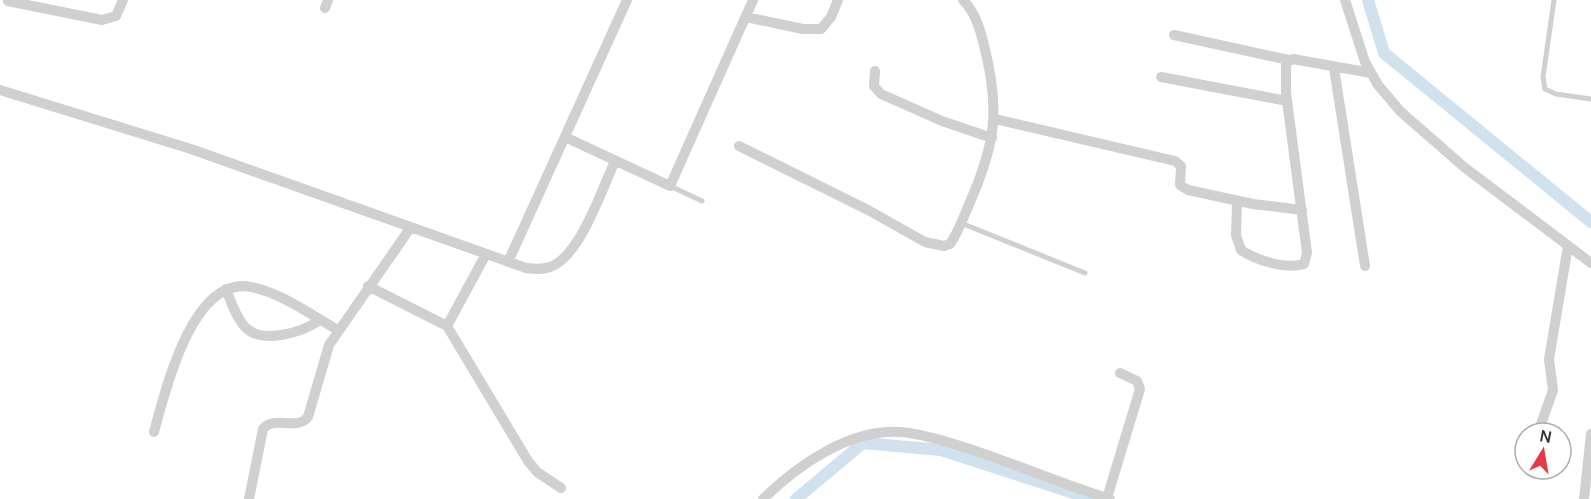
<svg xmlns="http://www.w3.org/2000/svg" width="1591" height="499" font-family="Manrope,sans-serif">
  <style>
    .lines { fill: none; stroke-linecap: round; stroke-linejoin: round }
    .canal { stroke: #cfe2ee; stroke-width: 12 }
    .lane { stroke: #d0d0d0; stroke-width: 5 }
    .street { stroke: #d0d0d0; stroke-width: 10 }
  </style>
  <rect width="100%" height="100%" fill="#fff"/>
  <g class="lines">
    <!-- canal -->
    <path class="canal" d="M1368,0L1384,53L1591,222
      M796,499L863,443L941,450L1092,499"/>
    <!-- lane -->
    <path class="lane" d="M1554,0L1543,77L1545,89L1556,94L1591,99
      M670,186L702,201
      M961,223L1085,273"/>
    <!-- street -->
    <path class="street" d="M1345,0L1365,62L1378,85L1400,111L1464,167L1591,263
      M8,1L102,20L116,16L123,0
      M325,8L328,0
      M746,17L803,29H821L831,17L838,0
      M1174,35L1289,60
      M1334,68L1365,266
      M875,71L874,86L881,94L942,121L992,138
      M1161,77L1287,101
      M0,90L191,149L526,268C534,269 542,270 550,267C580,257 602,189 615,161
      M995,119L1175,161L1181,166L1180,185L1188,190L1253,204L1302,210
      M565,137L670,186L753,0
      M739,146L868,210L925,242L944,246L950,244C959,231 964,216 970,202C996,143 1000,108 984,45C980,29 975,12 963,0
      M1237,201L1236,235L1241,250C1256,260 1286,270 1304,264L1307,253L1286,93V63L1293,59L1371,73
      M508,262L627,0
      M368,286L447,326L528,461L537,472L561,488
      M226,289C231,302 236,317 245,327C262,345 303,332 320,320
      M447,326L486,254
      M154,432C165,392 192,275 251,287C282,293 311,315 338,330
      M1538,433L1553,390L1549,359L1568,246
      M1107,498L1140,389L1137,381L1120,373
      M249,499L263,429C274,415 297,431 308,417L329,345L411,227
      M763,499C798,465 849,429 900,432C918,433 937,439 954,444C1007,460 1058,483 1110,499
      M1584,499L1591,434"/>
  </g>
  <!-- north arrow -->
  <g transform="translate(1543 451) rotate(11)"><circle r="28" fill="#ffffff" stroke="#adadad" stroke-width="1.5"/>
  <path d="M0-4.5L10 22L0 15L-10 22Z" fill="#e63946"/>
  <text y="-9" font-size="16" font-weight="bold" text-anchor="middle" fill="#333333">N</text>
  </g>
</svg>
